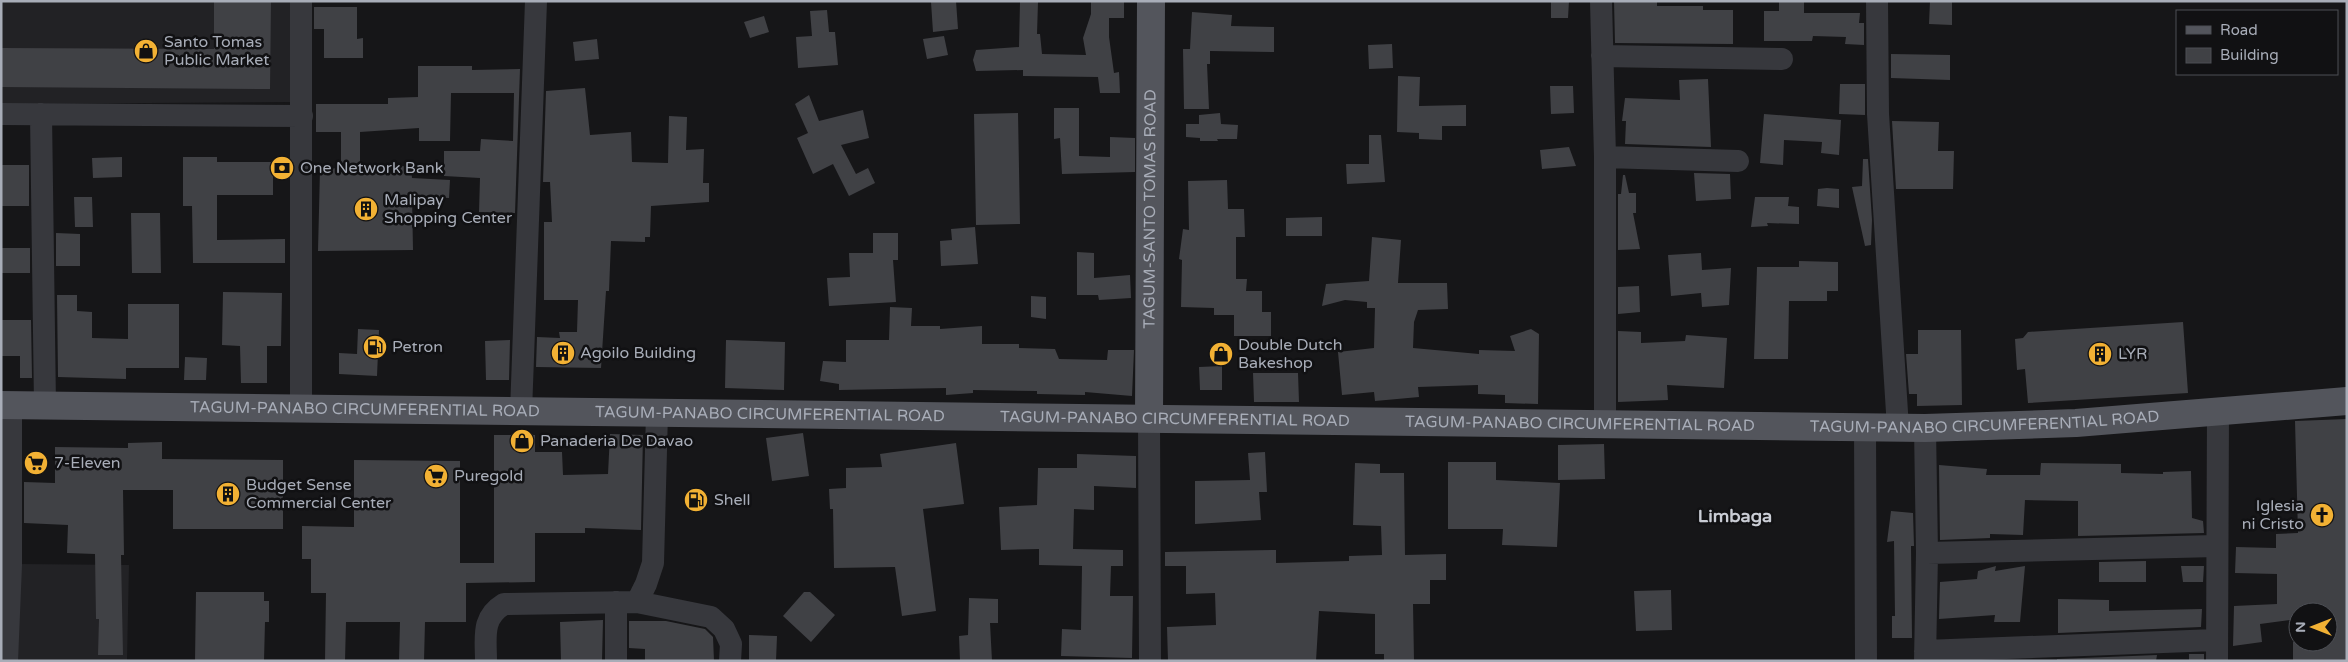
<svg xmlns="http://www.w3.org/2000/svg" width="2348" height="662" font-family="'Varela Round',sans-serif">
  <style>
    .built { fill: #222225 }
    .building { fill: #404145 }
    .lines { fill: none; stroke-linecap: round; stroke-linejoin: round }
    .minor { stroke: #37383d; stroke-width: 22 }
    .major { stroke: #53555c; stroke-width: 28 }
    .labels { text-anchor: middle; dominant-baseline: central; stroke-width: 5; stroke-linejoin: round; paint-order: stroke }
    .poi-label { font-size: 16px; fill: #a8adb8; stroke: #111113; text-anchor: start }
    .street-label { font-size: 16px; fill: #a8adb8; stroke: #111113 }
    .neighbourhood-label { font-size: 18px; font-weight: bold; fill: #c9ccd4; stroke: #111113 }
  </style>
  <rect width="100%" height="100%" fill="#161618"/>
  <!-- built -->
  <path class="built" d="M1,1H290L291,102L1,104Z
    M19,564L129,565L127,661H17Z"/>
  <!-- building -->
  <path class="building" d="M214,1H271L270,89L1,87V48L214,49Z
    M956,1L958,29L933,32L931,2Z
    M1091,1H1124V18H1109V37L1114,73L1119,72L1120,93H1100L1098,77L1023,76V70L976,71L973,60L976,50L1019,47L1020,2H1038L1037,34H1040L1042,54L1086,55L1083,38L1091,14Z
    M1551,1H1569L1568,18H1551Z
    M1614,1H1657V6H1703V10H1733V44L1615,43Z
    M1779,1H1804V13H1860L1859,23H1864V45L1845,44L1846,37L1813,36L1812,41H1764V11H1779Z
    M1930,1H1952V25L1929,24Z
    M314,7H357V39L363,38V58H324V29H314Z
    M827,10L829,32H835L838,65L798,68L796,37L812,36L810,11Z
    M1192,12L1232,15L1231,26L1274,27V52L1210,51V64H1207L1209,109H1184L1183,49H1190Z
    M764,16L769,32L750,38L744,22Z
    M944,36L948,55L927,59L923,39Z
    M597,39L599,59L575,61L573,42Z
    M1392,44L1393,68L1369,69L1368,45Z
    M1891,54L1950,55V80L1891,78Z
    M418,66H472V70L520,69L515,213L479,212L480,178L444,176V151H480L481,139L513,141L514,93H451L450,141H419V128L360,132V167L411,166L412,178L450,180L449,198L412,196L413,250L318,251L320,169L341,168V132H316V104H388V98L418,97Z
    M1398,76L1420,77L1419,106L1466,105V126H1442V140L1419,139V133L1397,132Z
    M1708,79L1711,147L1625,144L1626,121H1622L1625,98L1680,100L1679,80Z
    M1840,84H1865V115L1839,114Z
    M1550,86H1573L1574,113L1551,114Z
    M585,88L590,135L631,132L632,162L668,163L669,116L687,117L686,150L704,149L703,183H709V202L651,206L650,237H645V242L611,241L609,291H606L601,368L536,367L537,337L560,338L559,332H577L578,300H544V222H552L550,182H543L546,91Z
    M809,95L819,121L863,110L869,138L841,145L856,174L868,168L875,183L849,196L833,164L813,174L797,138L808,133L795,104Z
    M1054,108H1079V156L1110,157V137L1135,138V172L1062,174L1060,138L1054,139Z
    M1018,113L1020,224L976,225L974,114Z
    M1220,113L1221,124L1238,125L1237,139H1217L1218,141H1200V138L1186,137V124H1199V115Z
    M1764,114L1841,120L1839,155L1821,153L1822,142L1784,140L1783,165L1760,163Z
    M1892,121L1939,122L1938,151H1954L1953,189H1896Z
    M1369,135H1381L1385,182L1347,184L1346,164H1369Z
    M1569,147L1576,166L1542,169L1540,150Z
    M122,157V177L93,178L92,158Z
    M183,157H217V162H273V195H217V240L285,239V263H193L192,206H183Z
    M1863,159H1868L1872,220L1871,245L1865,246L1852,187L1862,186Z
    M1,165H29V206H1Z
    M1694,173L1730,174L1731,199L1696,201Z
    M1623,175H1625L1629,193H1636V213H1633L1640,249L1618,250V194H1621Z
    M1227,180L1228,209H1244L1245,237H1236V279H1247L1246,291H1262V312H1271V336H1234V315H1214V308L1181,307L1182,260L1179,259L1183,229L1189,230L1188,181Z
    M1827,188L1839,189V208L1817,206L1818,189Z
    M74,197H92L93,227H75Z
    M1755,197H1789L1788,206L1799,207V224L1767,223L1768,226L1751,227Z
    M131,213H160L161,273H132Z
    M1322,217V236H1286V218Z
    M975,227L978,264L941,266L940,241L952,240L951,229Z
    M56,233L80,234V266H56Z
    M873,233H898V260H893L896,302L829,306L827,278L850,277L849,253H873Z
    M1372,237L1401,240L1398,283H1447L1448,309L1418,310L1414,322L1413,348L1479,354V350L1515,351L1510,336L1531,329L1539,334L1538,404L1505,403V395L1478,394V385L1418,387L1419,397L1375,401L1374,392L1342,395L1338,352L1374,348L1375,308H1367V302L1345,300L1322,306L1326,284L1369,281Z
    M1,248H30V273H1Z
    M1077,252L1094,253V278L1130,275L1131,298L1099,300L1098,295H1077Z
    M1701,253L1702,270L1731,268L1729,305L1702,307L1701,293L1671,296L1668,255Z
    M1799,261L1838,262V291H1827V301H1789L1788,359H1754L1757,267H1799Z
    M1639,286L1640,312L1618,314V287Z
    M223,292L282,293L281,346H267V383H241L240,346L222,345Z
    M57,295H77V311L92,312V338L128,339V304H179V368H126V379L58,377Z
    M1031,296L1046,297V319L1031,317Z
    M890,307L912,308L911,326H940V329L982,326V344H1019V348L1055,349L1059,359L1107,360L1108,350H1134L1132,396L1085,392V395L1037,394V391L973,390V393L946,395V388L839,390V384L820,381L823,361L846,362V340H889Z
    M1,320H31L32,378H20V356H1Z
    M2183,322L2188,393L2028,403L2025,369L2017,370L2015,339L2023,338L2028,332Z
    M358,329L379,330L377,376L339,374V353L357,354Z
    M1918,330H1961L1962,405L1917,406V394H1909L1906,354H1918Z
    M1618,331L1641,332V343L1685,341L1686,335L1727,338L1724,388L1667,385L1668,400L1618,402Z
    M510,340L509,380H486L485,341Z
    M726,340L785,342L784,390L725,388Z
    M185,357L207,358L206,380H184Z
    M1222,366V390H1200L1199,367Z
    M1253,373H1298L1299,402H1254Z
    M2347,419V661H2293V642H2328V610L2298,611V619L2260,624L2262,642L2233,646L2234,606L2277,604V574L2235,573L2236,547L2276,548V534L2298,533L2295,421Z
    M803,433L809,476L772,481L766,438Z
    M610,434L643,435L641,530L585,528V533H535V582L466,583V622H425L424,661H399L400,622H346L345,661H325L326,593H311V559H302V526L354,527V460L460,461V563H494V435H535V452H562L563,475L608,474Z
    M162,442V459L283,460V529H173V490H123L124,555H121L123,655H98L99,619H96L95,554L67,553L68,525L24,523V482L55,483V447L128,448V443Z
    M956,443L964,504L923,509L936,611L902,616L895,567L834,568L833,509H830L829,489L846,488V468L882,467L880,454Z
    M1604,444L1605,479L1558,480V445Z
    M1265,452L1267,492H1259L1261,520L1195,524V481L1250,480L1248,453Z
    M1077,454L1136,456V488L1094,486V510L1074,509L1073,549L1123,550V566H1111L1110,596H1133L1132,658L1061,656L1062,629L1081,630L1082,566L1039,565V549L1001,550L999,507L1037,505L1038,468H1077Z
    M1448,462H1496V480L1560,483L1557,547L1502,545L1503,529H1448Z
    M1355,463L1380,464V473H1404L1405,555L1446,554V580H1430V604H1413L1414,661H1384V654H1375V614L1319,611L1316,661H1168L1167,627L1216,625L1215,593L1186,594V566H1165V552L1276,550V563L1349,561V556L1382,555L1381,526L1353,525Z
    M2041,463L2121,464V473L2163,474V472L2191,471L2192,518L2203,521L2204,533L2078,536V501L2025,500L2023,535L1990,534V538L1940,540L1939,465L1987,469L1986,475H2040Z
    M1891,511L1913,513L1914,546H1911L1912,638H1892V616H1895L1894,541L1887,542Z
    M2146,561V582H2099V562Z
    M1996,566L1995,571L2025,566L2020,622H1994L1995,615L1939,619L1940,582L1977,579L1978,571Z
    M2181,566H2204L2203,582H2183Z
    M1671,590L1672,630L1636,631L1634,591Z
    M196,592H264V601H269V622H265L264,661H195Z
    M804,592H810L835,615L811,642L783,616Z
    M969,598L998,599V623H990L992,661H960L959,636L968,635Z
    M2058,599L2109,600V611L2202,609L2201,627L2058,633Z
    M603,620L602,661H561L560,622Z
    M629,621H666L705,629L713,637L714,661H645V649L629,648Z
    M749,635L777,636L776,661H749Z
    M2189,654H2204V661H2189Z
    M2157,655L2156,661H2057V659Z"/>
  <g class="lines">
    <!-- minor -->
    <path class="minor" d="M1601,1L1605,157V424
      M1877,1L1878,114L1898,428
      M1602,56L1782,59
      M1,114L302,116
      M41,114L45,405
      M1605,157L1738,161
      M301,408V1
      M521,412L536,1
      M1149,418L1150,661
      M1865,427L1866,661
      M1927,553L2216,546
      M637,602L711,617L724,629L731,644L730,661
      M1925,651L2216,640
      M7,661L11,565V405
      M486,661C486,637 481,618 504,604L637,602L646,584L653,563L657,413
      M616,661V602
      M1925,661L1927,553L1925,428
      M2217,661L2218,411"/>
    <!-- major -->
    <g class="major">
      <path id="s1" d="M1,405L1925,428L2076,423L2347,401"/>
      <path id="s2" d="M1149,418L1151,1"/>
    </g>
  </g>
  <!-- icons -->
  <defs>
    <g id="shop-disc" transform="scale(1.25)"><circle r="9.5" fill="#f2b134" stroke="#111113"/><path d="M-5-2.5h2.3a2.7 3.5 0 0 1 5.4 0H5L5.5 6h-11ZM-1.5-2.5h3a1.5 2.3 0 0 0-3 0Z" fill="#111"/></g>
    <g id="bank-disc" transform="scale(1.25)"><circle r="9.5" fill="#f2b134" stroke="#111113"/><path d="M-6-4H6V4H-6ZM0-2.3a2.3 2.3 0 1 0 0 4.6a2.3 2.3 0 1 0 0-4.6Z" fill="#111"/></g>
    <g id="building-disc" transform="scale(1.25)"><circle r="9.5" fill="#f2b134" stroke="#111113"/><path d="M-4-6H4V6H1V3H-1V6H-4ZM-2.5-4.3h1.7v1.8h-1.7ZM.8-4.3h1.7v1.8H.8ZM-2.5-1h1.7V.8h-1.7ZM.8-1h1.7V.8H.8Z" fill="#111"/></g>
    <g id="fuel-disc" transform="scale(1.25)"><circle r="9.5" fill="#f2b134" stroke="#111113"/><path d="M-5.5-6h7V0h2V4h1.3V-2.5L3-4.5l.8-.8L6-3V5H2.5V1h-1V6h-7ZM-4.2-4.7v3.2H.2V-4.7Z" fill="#111"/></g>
    <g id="supermarket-disc" transform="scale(1.25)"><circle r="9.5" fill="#f2b134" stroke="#111113"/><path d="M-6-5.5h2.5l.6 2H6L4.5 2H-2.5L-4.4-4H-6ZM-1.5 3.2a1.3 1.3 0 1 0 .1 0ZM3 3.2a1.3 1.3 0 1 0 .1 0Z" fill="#111"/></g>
    <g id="church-disc" transform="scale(1.25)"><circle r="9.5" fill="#f2b134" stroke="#111113"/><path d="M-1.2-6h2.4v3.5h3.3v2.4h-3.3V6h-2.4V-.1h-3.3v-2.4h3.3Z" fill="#111"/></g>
  </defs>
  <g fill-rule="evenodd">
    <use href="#shop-disc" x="146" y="51"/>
    <use href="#bank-disc" x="282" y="168"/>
    <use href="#building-disc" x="366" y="209"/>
    <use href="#fuel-disc" x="375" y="347"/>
    <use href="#building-disc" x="563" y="353"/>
    <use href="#shop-disc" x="1221" y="354"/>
    <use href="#building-disc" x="2100" y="354"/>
    <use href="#shop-disc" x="522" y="441"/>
    <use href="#supermarket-disc" x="36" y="463"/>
    <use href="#supermarket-disc" x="436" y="476"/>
    <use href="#building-disc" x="228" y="494"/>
    <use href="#fuel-disc" x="696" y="500"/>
    <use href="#church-disc" x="2322" y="515"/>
  </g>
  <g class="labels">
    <!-- poi labels -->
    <g class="poi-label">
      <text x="164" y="42">Santo Tomas<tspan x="164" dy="18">Public Market</tspan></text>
      <text x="300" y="168">One Network Bank</text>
      <text x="384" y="200">Malipay<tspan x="384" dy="18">Shopping Center</tspan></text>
      <text x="1238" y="345">Double Dutch<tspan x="1238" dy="18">Bakeshop</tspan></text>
      <text x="392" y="347">Petron</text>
      <text x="580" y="353">Agoilo Building</text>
      <text x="2118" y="354">LYR</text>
      <text x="540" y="441">Panaderia De Davao</text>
      <text x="54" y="463">7-Eleven</text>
      <text x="454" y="476">Puregold</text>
      <text x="246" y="485">Budget Sense<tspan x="246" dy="18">Commercial Center</tspan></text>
      <text x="714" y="500">Shell</text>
      <text x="2304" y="506" text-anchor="end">Iglesia<tspan x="2304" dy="18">ni Cristo</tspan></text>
    </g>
    <!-- street labels -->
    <g class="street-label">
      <text stroke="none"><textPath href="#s2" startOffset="209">TAGUM-SANTO TOMAS ROAD</textPath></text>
      <text stroke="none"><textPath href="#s1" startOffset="364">TAGUM-PANABO CIRCUMFERENTIAL ROAD</textPath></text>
      <text stroke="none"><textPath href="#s1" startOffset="769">TAGUM-PANABO CIRCUMFERENTIAL ROAD</textPath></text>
      <text stroke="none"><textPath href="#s1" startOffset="1174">TAGUM-PANABO CIRCUMFERENTIAL ROAD</textPath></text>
      <text stroke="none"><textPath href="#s1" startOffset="1984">TAGUM-PANABO CIRCUMFERENTIAL ROAD</textPath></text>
      <text stroke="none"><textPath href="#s1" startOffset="1579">TAGUM-PANABO CIRCUMFERENTIAL ROAD</textPath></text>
    </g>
    <!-- neighbourhood labels -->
    <g class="neighbourhood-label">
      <text x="1735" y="516">Limbaga</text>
    </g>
  </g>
  <!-- border -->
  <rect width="2348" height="662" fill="none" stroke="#a8adb8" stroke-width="5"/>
  <!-- legend -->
  <rect x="2176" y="10" width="162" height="65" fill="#111113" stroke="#4d4f55"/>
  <rect x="2186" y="26" width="25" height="8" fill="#53555c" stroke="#4d4f55"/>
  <text x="2220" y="35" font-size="15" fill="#a8adb8">Road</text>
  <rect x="2186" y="48" width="25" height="15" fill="#404145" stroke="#4d4f55"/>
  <text x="2220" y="60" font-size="15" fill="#a8adb8">Building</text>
  <!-- north arrow -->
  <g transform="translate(2313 627) rotate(270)"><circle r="24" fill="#111113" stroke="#4d4f55"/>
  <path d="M0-4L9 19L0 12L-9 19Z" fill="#f2b134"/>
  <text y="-8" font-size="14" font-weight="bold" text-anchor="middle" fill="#a8adb8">N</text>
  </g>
</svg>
